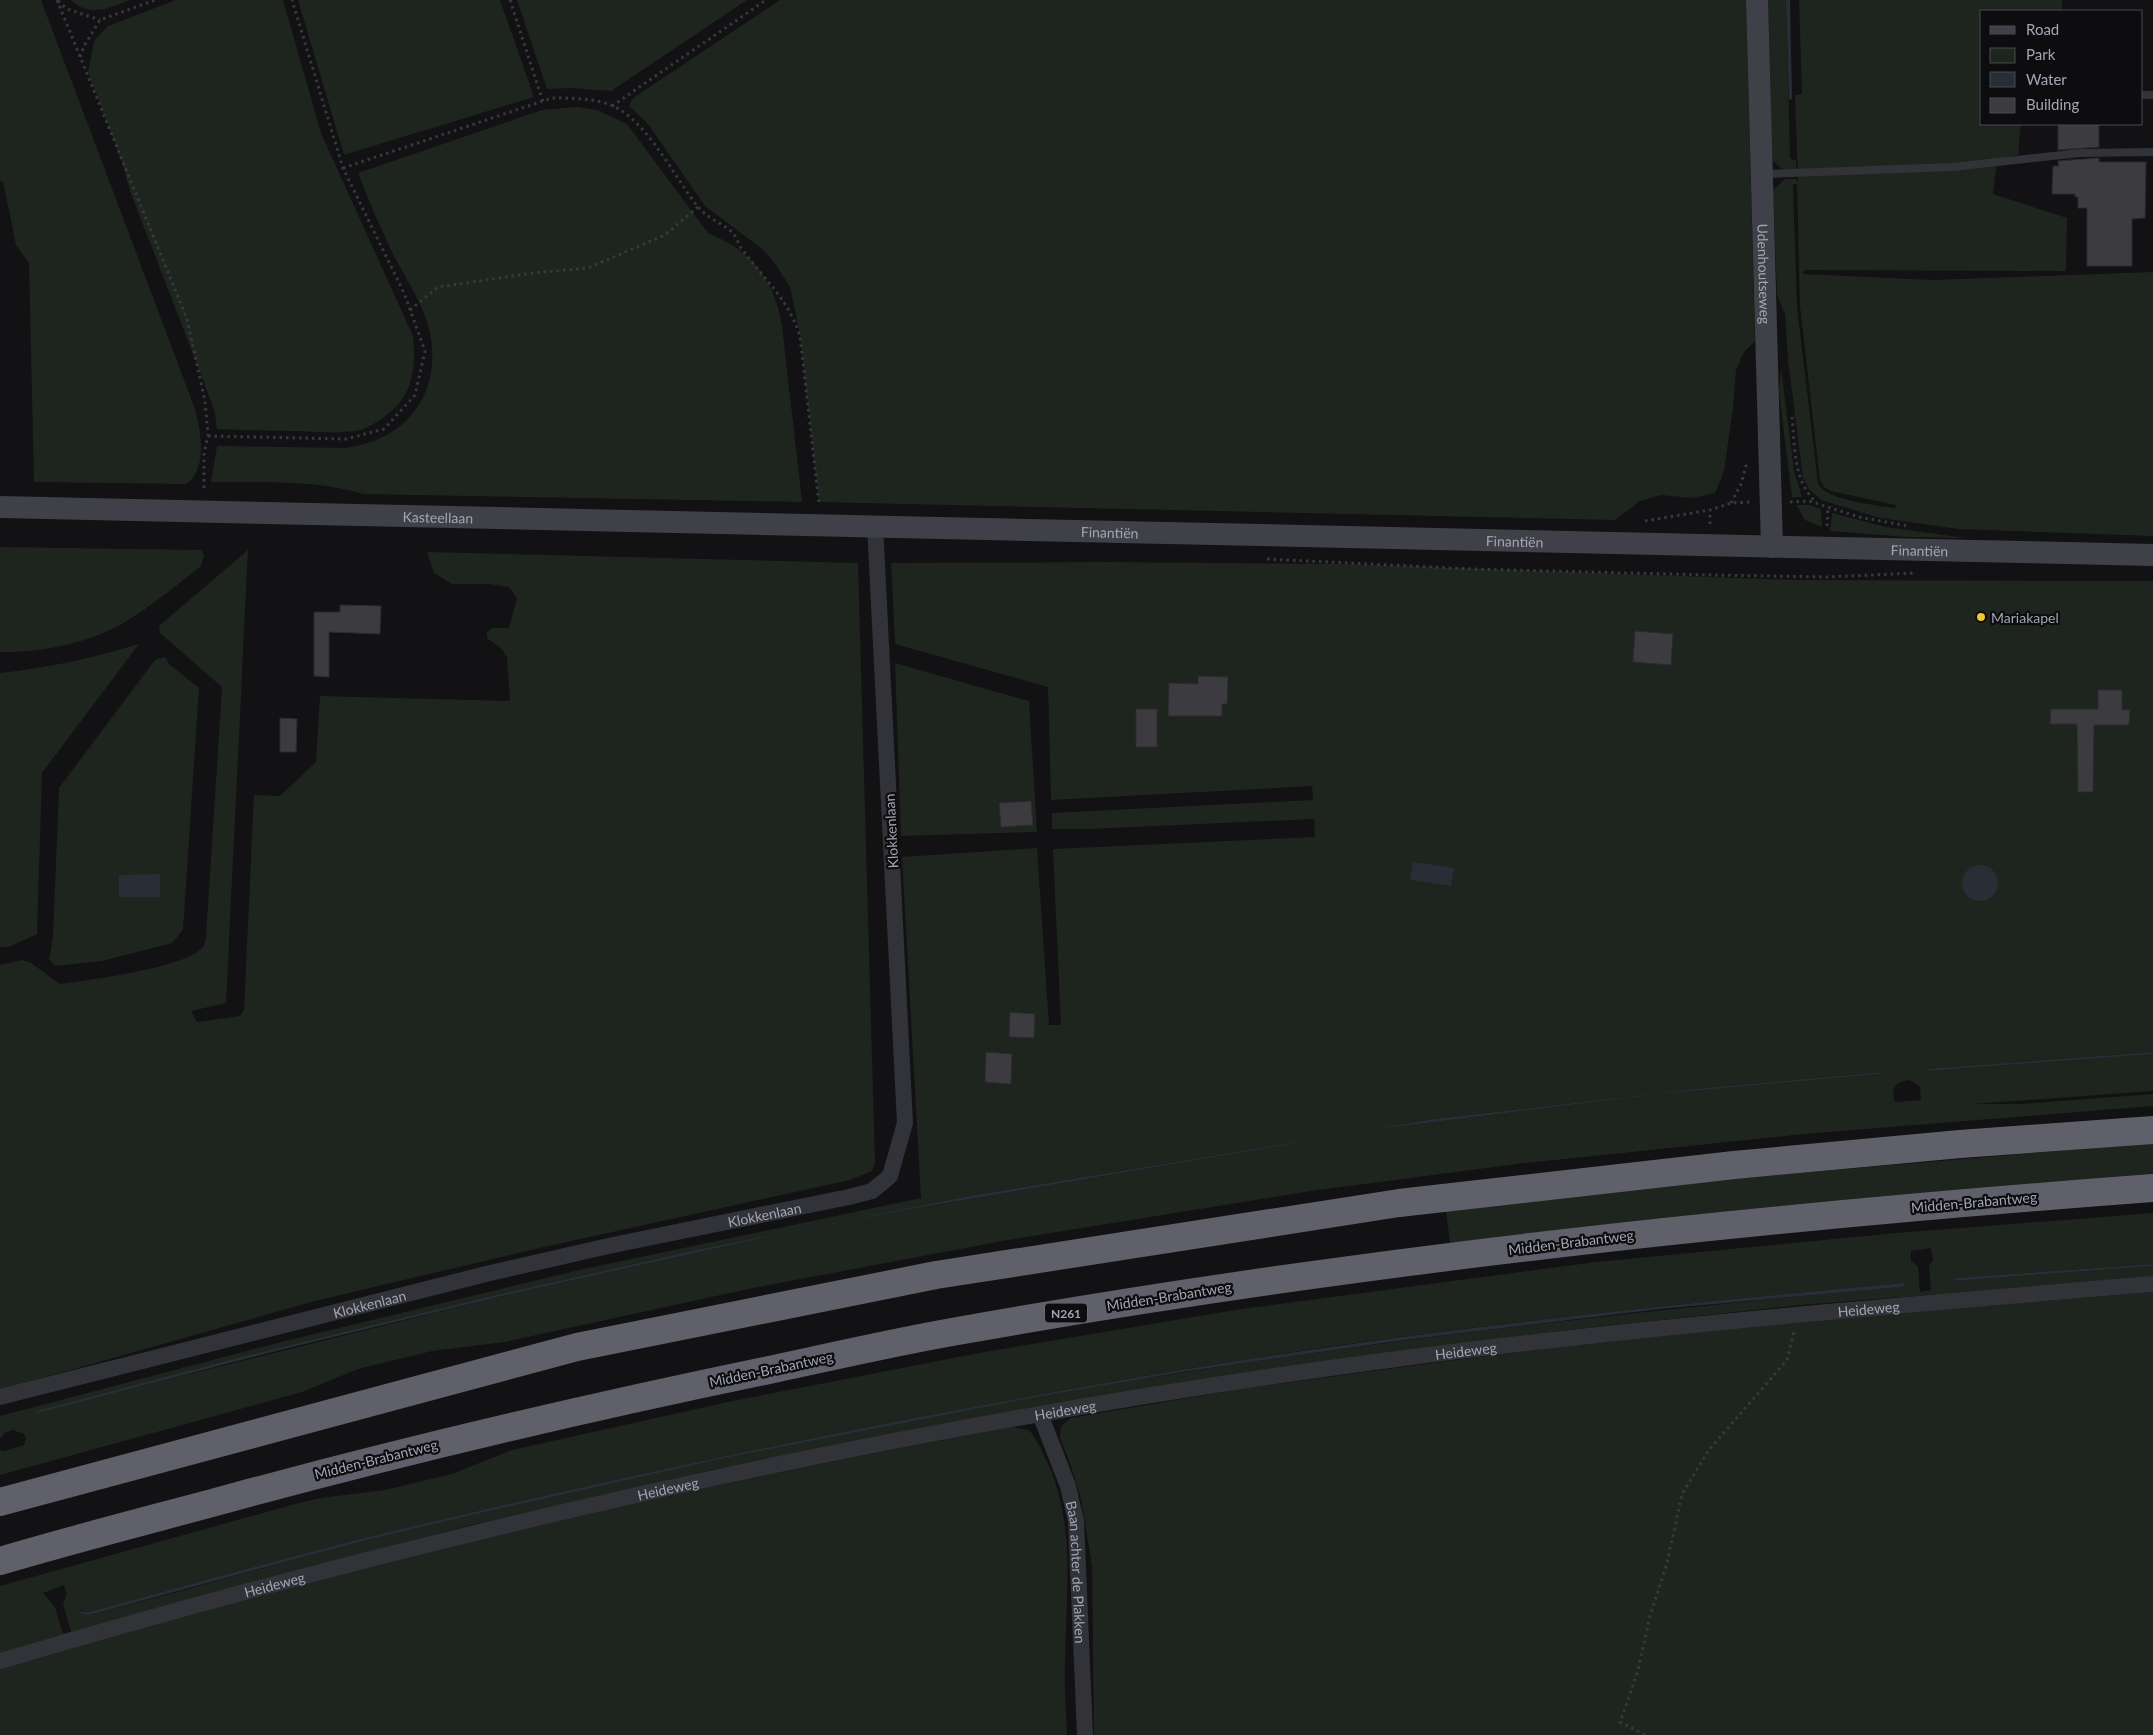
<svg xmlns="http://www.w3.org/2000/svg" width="2153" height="1735" font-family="Lato,sans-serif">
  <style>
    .green { fill: #1e251f; fill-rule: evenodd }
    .water { fill: #282e36 }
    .building { fill: #3c3b40; stroke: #2c2b2f }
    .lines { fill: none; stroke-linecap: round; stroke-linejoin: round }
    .path { stroke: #38393f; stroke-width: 3; stroke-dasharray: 2.5 4; stroke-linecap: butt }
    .lane { stroke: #323338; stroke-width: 8 }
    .street { stroke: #323338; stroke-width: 16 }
    .secondary { stroke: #404148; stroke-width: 22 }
    .highway { stroke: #5f6069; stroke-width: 28 }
    .poi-dot { fill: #edc82f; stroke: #0d0c0e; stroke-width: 2 }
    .labels { text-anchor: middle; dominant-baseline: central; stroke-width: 4.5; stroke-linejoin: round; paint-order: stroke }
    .shield { fill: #0d0c0e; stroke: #767882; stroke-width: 1 }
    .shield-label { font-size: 12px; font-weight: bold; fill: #a3a6b3 }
    .street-label { font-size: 14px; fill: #a3a6b3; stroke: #0d0c0e }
    .poi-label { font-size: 14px; fill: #a3a6b3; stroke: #0d0c0e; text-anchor: start }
  </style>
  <rect width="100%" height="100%" fill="#121113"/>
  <!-- green -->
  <path class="green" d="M0,0H41L195,409C201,432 208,469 186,484L34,482L29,263L16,245L3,181H0Z
    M71,0H130C109,8 90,18 71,0Z
    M176,0H283L321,133L413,336C416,369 413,397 384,417C377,422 368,428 360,430C340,434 318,432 298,431C271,431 244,430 217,429L215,413L202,377L130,191L122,162L88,72L94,41L108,26Z
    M298,0H500L534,97L344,155Z
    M517,0H747L611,91L571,88L547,89Z
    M780,0H1746L1755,341L1744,352L1736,370L1733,408L1724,471L1715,493L1692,498L1661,495L1640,501L1615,520L819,502L800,334L790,287L774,262L762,249L705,206L648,124L629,106L633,98Z
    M1768,0H1786L1790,158L1793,160L1796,159V169H1782L1772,160Z
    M1799,0H2062V11H1982V124H2021L2018,155L1997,159L1993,194L2067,218L2066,271L1804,270L1803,274L1933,280L2153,272V536L1958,529L1880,518L1821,500L1809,489L1803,478L1788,360L1785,314L1777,295L1773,190L1785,179H1796L1798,183L1795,95L1802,94ZM1797,184L1800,306L1820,480L1824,487L1831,491L1896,505L1895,508C1876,505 1828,501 1818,484L1797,307L1793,185Z
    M578,107L597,110L627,124L708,233C752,251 774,279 782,326L802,502L364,494C313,479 263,483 211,482L217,446L345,448C406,441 442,394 430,333C424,304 404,276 391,250C379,225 368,199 358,173L542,110Z
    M1781,368L1794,471L1802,497H1792L1779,392Z
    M1796,505H1809L1821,509L1822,527L1805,520Z
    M1832,513L1886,527L1966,538L1906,537L1830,531Z
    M0,547L201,550L204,556L201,566C179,583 157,602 133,617C96,642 44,653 0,652Z
    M248,550L226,1003L191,1011L197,1022L240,1016L244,1010L254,795L280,796L316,762L320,696L510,701L507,658L502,649L487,638V632L492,628H509L517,598L509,587L489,584H452L434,573L427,552L858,563L875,1163L872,1171L850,1180L544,1247L315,1301L0,1390V965L22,960L31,963L60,984C89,980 184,968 202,948C205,945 205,941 206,937L222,687L160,633L159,626Z
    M1110,562L1338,564L1796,580L2153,581V1052L1927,1069L1928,1071L2153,1054V1091L1972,1104H2021L2153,1094V1106L1804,1134L1517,1164L1311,1191L1008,1240L753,1288L505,1342L432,1351L358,1369L302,1392L0,1475V1450L4,1451L24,1445L26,1438L24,1434L13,1430L4,1433L0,1439V1416L281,1342L579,1270L921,1198L902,857L1037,848L1049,1025H1061L1053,849L1315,837L1314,819L1089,829H1052V813L1313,800L1312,786L1051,800L1048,687L895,644L891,563ZM1881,1072L1880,1074L1659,1094L1378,1129L905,1210L776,1235L511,1294L37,1412L241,1357L487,1297L696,1250L964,1197L1434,1119L1695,1089ZM1910,1080L1920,1087L1921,1100L1895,1102C1891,1088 1894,1082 1910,1080Z
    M139,644L42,773L37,934L9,947H0V673C48,668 93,658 139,644Z
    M165,657L170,665L199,688L183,930L172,943L102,961L55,966L49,959L53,937L59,788L155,660Z
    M895,663L1029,701L1037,832L901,836Z
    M2153,1143V1175L1757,1208L1450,1243L1446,1210L1694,1182Z
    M2153,1213V1264L1955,1278L1954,1281L2153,1266V1277L1801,1305L1576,1329L1392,1352L712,1470L467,1526L206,1594L71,1632L63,1604L67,1594L64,1585L43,1593L55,1607L63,1634L0,1653V1586L295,1504L320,1498L385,1490L452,1474L512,1450L728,1402L979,1353L1241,1309L1596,1262L1896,1233ZM1931,1248L1933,1261L1929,1265L1931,1290L1920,1292L1918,1266L1911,1261V1251ZM1904,1283V1286L1901,1287C1505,1322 1110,1373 721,1458C601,1485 480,1511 361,1541C271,1565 183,1592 93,1614L85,1615L79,1610L89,1612C185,1586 280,1559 376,1535C671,1464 968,1403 1267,1356C1478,1324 1691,1302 1904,1283Z
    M2153,1292V1735H1094L1092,1566L1081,1499L1071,1466L1060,1438L1061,1426L1071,1418L1240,1389L1582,1343L1778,1323Z
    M1012,1427L1029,1430C1038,1440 1043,1454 1049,1466C1076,1529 1066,1596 1065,1662C1064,1686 1066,1711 1067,1735H0V1669C106,1638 211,1608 317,1580C547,1520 779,1470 1012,1427Z"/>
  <!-- water -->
  <path class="water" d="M1786,0H1790L1792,99L1789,100Z
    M1413,862L1454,868L1451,886L1410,880Z
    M1962 883a18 18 0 1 1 36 0a18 18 0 1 1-36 0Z
    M160,874V897H119V875Z
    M2153,1052V1054L1928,1071L1926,1069Z
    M1882,1072L1880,1074L1659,1094L1378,1129L905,1210L776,1235L511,1294L284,1349L37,1413V1411L241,1357L487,1297L696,1250L964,1197L1434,1119L1695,1089Z
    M2153,1264V1266L1954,1281L1955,1278Z
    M1904,1283V1286L1901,1287L1660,1309L1397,1341L1182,1372L1036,1397L724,1458L476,1514L366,1540L93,1614L85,1615L77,1611L89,1612C185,1586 280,1559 376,1535C671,1464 968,1403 1268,1356C1478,1324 1691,1302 1904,1283Z"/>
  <!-- building -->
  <path class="building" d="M2058,124H2099V147L2058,150Z
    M2099,158V162H2146L2145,218L2132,219V266H2087V208H2078V197H2075V194H2052L2053,166H2059L2058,161Z
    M340,605L381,606L380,634L329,632V677L314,676V612H340Z
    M1635,631L1673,634L1671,665L1633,662Z
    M1198,676L1228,677L1227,704H1222V716H1168L1169,683L1198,684Z
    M2098,690H2122V710H2130L2129,725H2094L2093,792H2078L2077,724H2050L2051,709H2098Z
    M1136,709H1157V747H1136Z
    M280,718L297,719L296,752H280Z
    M1031,801L1033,825L1001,827L999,803Z
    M1010,1012L1035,1014L1034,1038L1009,1037Z
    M986,1052L1012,1054L1011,1084L985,1082Z"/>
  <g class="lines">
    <!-- path -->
    <path class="path" d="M57,0L187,319L205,401L208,436L204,454V491
      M510,0L543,102
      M58,1L67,9L100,20
      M80,57L84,46L100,20L155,0
      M612,106L766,0
      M343,168L552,98C571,98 595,98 613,106C648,122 675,178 698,207C708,219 721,222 732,232C736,236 738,243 741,248C763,278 789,300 800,336L819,504
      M410,310L438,287L533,273L588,268L665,235L698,207
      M1792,417C1795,446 1793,481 1816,502
      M208,436L346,439L384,429L415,395L425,351L404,293L343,168L292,0
      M1790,502L1809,501L1859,517L1908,526
      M1731,503L1741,484L1747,462
      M1645,521L1710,510L1731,503L1751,502
      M1710,524V510
      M1827,526L1828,508
      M1267,559L1471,569L1710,575L1827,577L1916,573
      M1645,1735L1620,1722L1637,1674L1650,1616L1667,1563L1682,1494L1708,1451L1787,1360L1794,1332"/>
    <!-- lane -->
    <path class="lane" d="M2142,95H2153
      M1764,174L1952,167L2080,153L2153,152"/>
    <!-- street -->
    <g class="street">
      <path id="s1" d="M0,1397L490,1273L613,1245L849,1197L872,1191L890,1176L905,1123L875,525"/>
      <path id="s2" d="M1040,1414L1068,1486L1076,1521L1085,1735"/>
      <path id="s3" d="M0,1661C457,1526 924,1421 1397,1359C1648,1326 1900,1305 2153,1284"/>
    </g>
    <!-- secondary -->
    <g class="secondary">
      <path id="s4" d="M1757,0L1772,547"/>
      <path id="s5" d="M0,507L2153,555"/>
    </g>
    <!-- highway -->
    <path class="highway" d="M0,1502L577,1347L936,1275L1399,1203L1734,1165L1960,1144L2153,1130
      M0,1561C74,1539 149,1520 223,1500C403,1451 585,1408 769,1370C830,1357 890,1343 952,1332C1349,1261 1750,1218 2153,1188"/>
  </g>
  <!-- markers -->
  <circle class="poi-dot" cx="1981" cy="617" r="5"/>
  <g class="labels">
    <!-- shield labels -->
    <rect class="shield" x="1045" y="1303.5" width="42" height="19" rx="4"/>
    <g class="shield-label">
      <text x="1066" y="1313">N261</text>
    </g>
    <!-- street labels -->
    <g class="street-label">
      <text stroke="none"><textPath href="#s4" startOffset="274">Udenhoutseweg</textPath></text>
      <text stroke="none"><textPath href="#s5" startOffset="438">Kasteellaan</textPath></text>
      <text stroke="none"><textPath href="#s5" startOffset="1110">Finantiën</textPath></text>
      <text stroke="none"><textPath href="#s5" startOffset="1515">Finantiën</textPath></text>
      <text stroke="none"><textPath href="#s5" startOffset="1920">Finantiën</textPath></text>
      <text transform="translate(891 831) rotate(-93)">Klokkenlaan</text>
      <text transform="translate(1974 1202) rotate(-5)">Midden-Brabantweg</text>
      <text stroke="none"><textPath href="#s1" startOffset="786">Klokkenlaan</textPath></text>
      <text transform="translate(1571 1242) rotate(-7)">Midden-Brabantweg</text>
      <text transform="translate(1169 1296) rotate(-9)">Midden-Brabantweg</text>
      <text stroke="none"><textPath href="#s1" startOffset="381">Klokkenlaan</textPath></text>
      <text stroke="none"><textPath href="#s3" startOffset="1905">Heideweg</textPath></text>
      <text stroke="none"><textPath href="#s3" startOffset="1500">Heideweg</textPath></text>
      <text transform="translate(771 1369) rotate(-12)">Midden-Brabantweg</text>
      <text stroke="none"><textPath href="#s3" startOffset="1095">Heideweg</textPath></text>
      <text transform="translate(376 1459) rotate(-14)">Midden-Brabantweg</text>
      <text stroke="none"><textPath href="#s3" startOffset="690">Heideweg</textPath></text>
      <text stroke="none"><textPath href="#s2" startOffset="164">Baan achter de Plakken</textPath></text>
      <text stroke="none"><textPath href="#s3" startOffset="285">Heideweg</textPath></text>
    </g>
    <!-- poi labels -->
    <g class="poi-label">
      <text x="1991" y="617">Mariakapel</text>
    </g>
  </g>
  <!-- legend -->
  <rect x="1980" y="10" width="162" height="115" fill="#0d0c0e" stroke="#494a50"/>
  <rect x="1990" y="26" width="25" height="8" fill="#404148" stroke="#494a50"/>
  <text x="2026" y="35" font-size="15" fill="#a3a6b3">Road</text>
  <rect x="1990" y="48" width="25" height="15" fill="#1e251f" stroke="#494a50"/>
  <text x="2026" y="60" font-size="15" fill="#a3a6b3">Park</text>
  <rect x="1990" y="72" width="25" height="15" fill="#282e36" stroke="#494a50"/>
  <text x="2026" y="85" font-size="15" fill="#a3a6b3">Water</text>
  <rect x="1990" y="98" width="25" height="15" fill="#3c3b40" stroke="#494a50"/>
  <text x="2026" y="110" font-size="15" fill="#a3a6b3">Building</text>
</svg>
